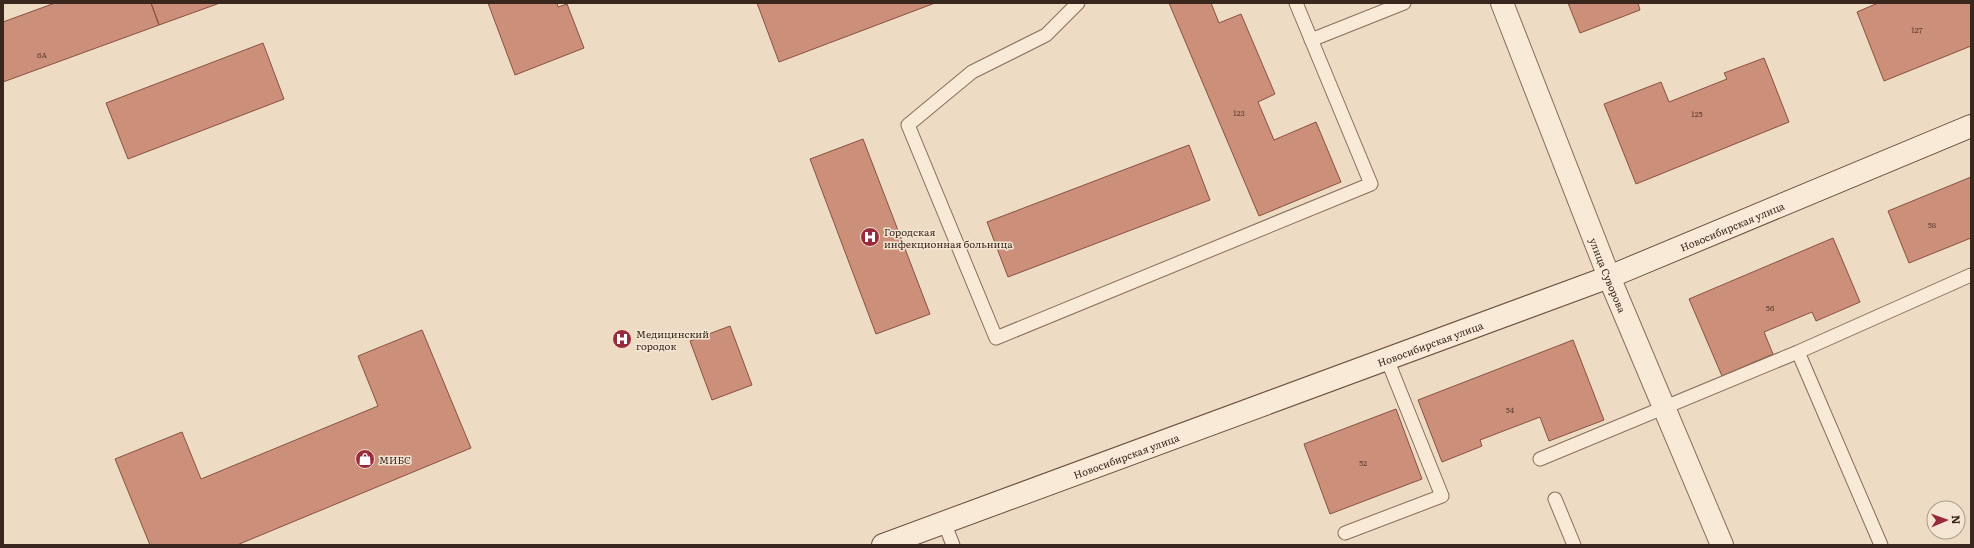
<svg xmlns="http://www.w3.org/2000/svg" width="1974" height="548" font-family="Literata,serif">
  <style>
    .building { fill: #cc8f7a; stroke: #885140 }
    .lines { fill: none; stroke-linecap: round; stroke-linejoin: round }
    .service-casing { stroke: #896c5a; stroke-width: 15 }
    .minor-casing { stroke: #896c5a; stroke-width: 24 }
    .secondary-casing { stroke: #6a4d3d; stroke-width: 24 }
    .service { stroke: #f9e9d7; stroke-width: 13 }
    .minor { stroke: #f9e9d7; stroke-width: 22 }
    .secondary { stroke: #f9e9d7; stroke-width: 22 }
    .labels { text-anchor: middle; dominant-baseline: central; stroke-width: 3; stroke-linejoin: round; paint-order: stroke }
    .number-label { font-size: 8px; fill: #5e4135 }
    .street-label { font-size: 10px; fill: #39271e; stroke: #f5e6d3 }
    .poi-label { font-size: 10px; fill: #39271e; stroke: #f5e6d3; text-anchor: start }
  </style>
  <rect width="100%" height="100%" fill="#eedbc4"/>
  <!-- building -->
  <path class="building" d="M55,3H151L159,25L3,82V22Z
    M151,3H220L159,25Z
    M488,3H557L558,7L567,4L584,48L515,75Z
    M757,3H935L779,62Z
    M1169,3H1211L1219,23L1241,14L1275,94L1258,102L1274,140L1316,122L1341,182L1259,216Z
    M1568,3H1638L1640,10L1580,33Z
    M1878,3H1971V46L1884,81L1857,12Z
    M263,43L284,99L128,159L106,103Z
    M1764,58L1789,122L1636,184L1604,104L1661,82L1669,102L1727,79L1724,73Z
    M863,139L930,314L876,334L810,159Z
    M1189,145L1210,200L1008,277L987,222Z
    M1971,177V238L1909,263L1888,211Z
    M1833,238L1860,302L1816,321L1812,312L1764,332L1773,354L1722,376L1689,299Z
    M730,326L752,385L712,400L690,341Z
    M422,330L471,448L237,545H150L115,459L182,432L201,479L378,406L358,356Z
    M1573,340L1604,420L1549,441L1540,417L1480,440L1482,446L1442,462L1418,400Z
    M1396,409L1422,479L1330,514L1304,444Z"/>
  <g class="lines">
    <!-- service casing -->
    <g class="service-casing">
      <path id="service" d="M1078,3L1046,35L972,72L908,125L996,338L1371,184L1296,3
        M1311,40L1404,3
        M1798,352L1881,545
        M1540,459L1798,352L1971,275
        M1555,499L1574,545
        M944,522L953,545
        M1345,533L1442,496L1387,359"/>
    </g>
    <!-- minor casing -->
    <g class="minor-casing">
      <g id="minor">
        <path id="s1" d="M1502,3L1609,277L1722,545"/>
      </g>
    </g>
    <!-- secondary casing -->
    <g class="secondary-casing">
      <g id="secondary">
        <path id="s2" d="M883,545L1609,277L1971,126"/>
      </g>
    </g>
    <!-- service -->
    <use href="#service" class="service"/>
    <!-- minor -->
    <use href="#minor" class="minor"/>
    <!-- secondary -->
    <use href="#secondary" class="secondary"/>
  </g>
  <!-- icons -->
  <defs>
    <g id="hospital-disc" transform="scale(1)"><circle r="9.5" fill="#982a3c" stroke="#f5e6d3"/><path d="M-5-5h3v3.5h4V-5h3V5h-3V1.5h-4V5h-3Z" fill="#fff"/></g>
    <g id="shop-disc" transform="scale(1)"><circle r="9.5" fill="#982a3c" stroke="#f5e6d3"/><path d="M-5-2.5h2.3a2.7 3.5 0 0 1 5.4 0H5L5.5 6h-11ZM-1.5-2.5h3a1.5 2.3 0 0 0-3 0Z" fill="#fff"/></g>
  </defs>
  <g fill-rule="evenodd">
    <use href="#hospital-disc" x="870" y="237"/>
    <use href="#hospital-disc" x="622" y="339"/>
    <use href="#shop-disc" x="365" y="459"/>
  </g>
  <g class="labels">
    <!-- number labels -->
    <g class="number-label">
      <text x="1917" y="29">127</text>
      <text x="42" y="54">6А</text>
      <text x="1239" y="112">123</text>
      <text x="1697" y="113">125</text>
      <text x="1932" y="224">58</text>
      <text x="1770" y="307">56</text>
      <text x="1510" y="409">54</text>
      <text x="1363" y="462">52</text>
    </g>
    <!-- street labels -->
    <g class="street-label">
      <text stroke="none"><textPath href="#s2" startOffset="907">Новосибирская улица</textPath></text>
      <text stroke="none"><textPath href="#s1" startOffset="292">улица Суворова</textPath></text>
      <text stroke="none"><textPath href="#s2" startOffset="583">Новосибирская улица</textPath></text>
      <text stroke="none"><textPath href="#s2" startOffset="259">Новосибирская улица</textPath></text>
    </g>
    <!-- poi labels -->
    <g class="poi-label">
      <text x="884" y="231">Городская<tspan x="884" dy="12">инфекционная больница</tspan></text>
      <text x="636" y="333">Медицинский<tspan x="636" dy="12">городок</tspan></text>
      <text x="379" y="459">МИБС</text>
    </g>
  </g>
  <!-- border -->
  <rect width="1974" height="548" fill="none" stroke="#39271e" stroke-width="8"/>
  <!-- north arrow -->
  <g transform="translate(1946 520) rotate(88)"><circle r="19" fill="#f5e6d3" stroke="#aa9a8b"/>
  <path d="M0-3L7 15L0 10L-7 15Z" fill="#982a3c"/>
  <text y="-6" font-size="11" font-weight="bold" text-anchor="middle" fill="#39271e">N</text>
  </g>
</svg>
